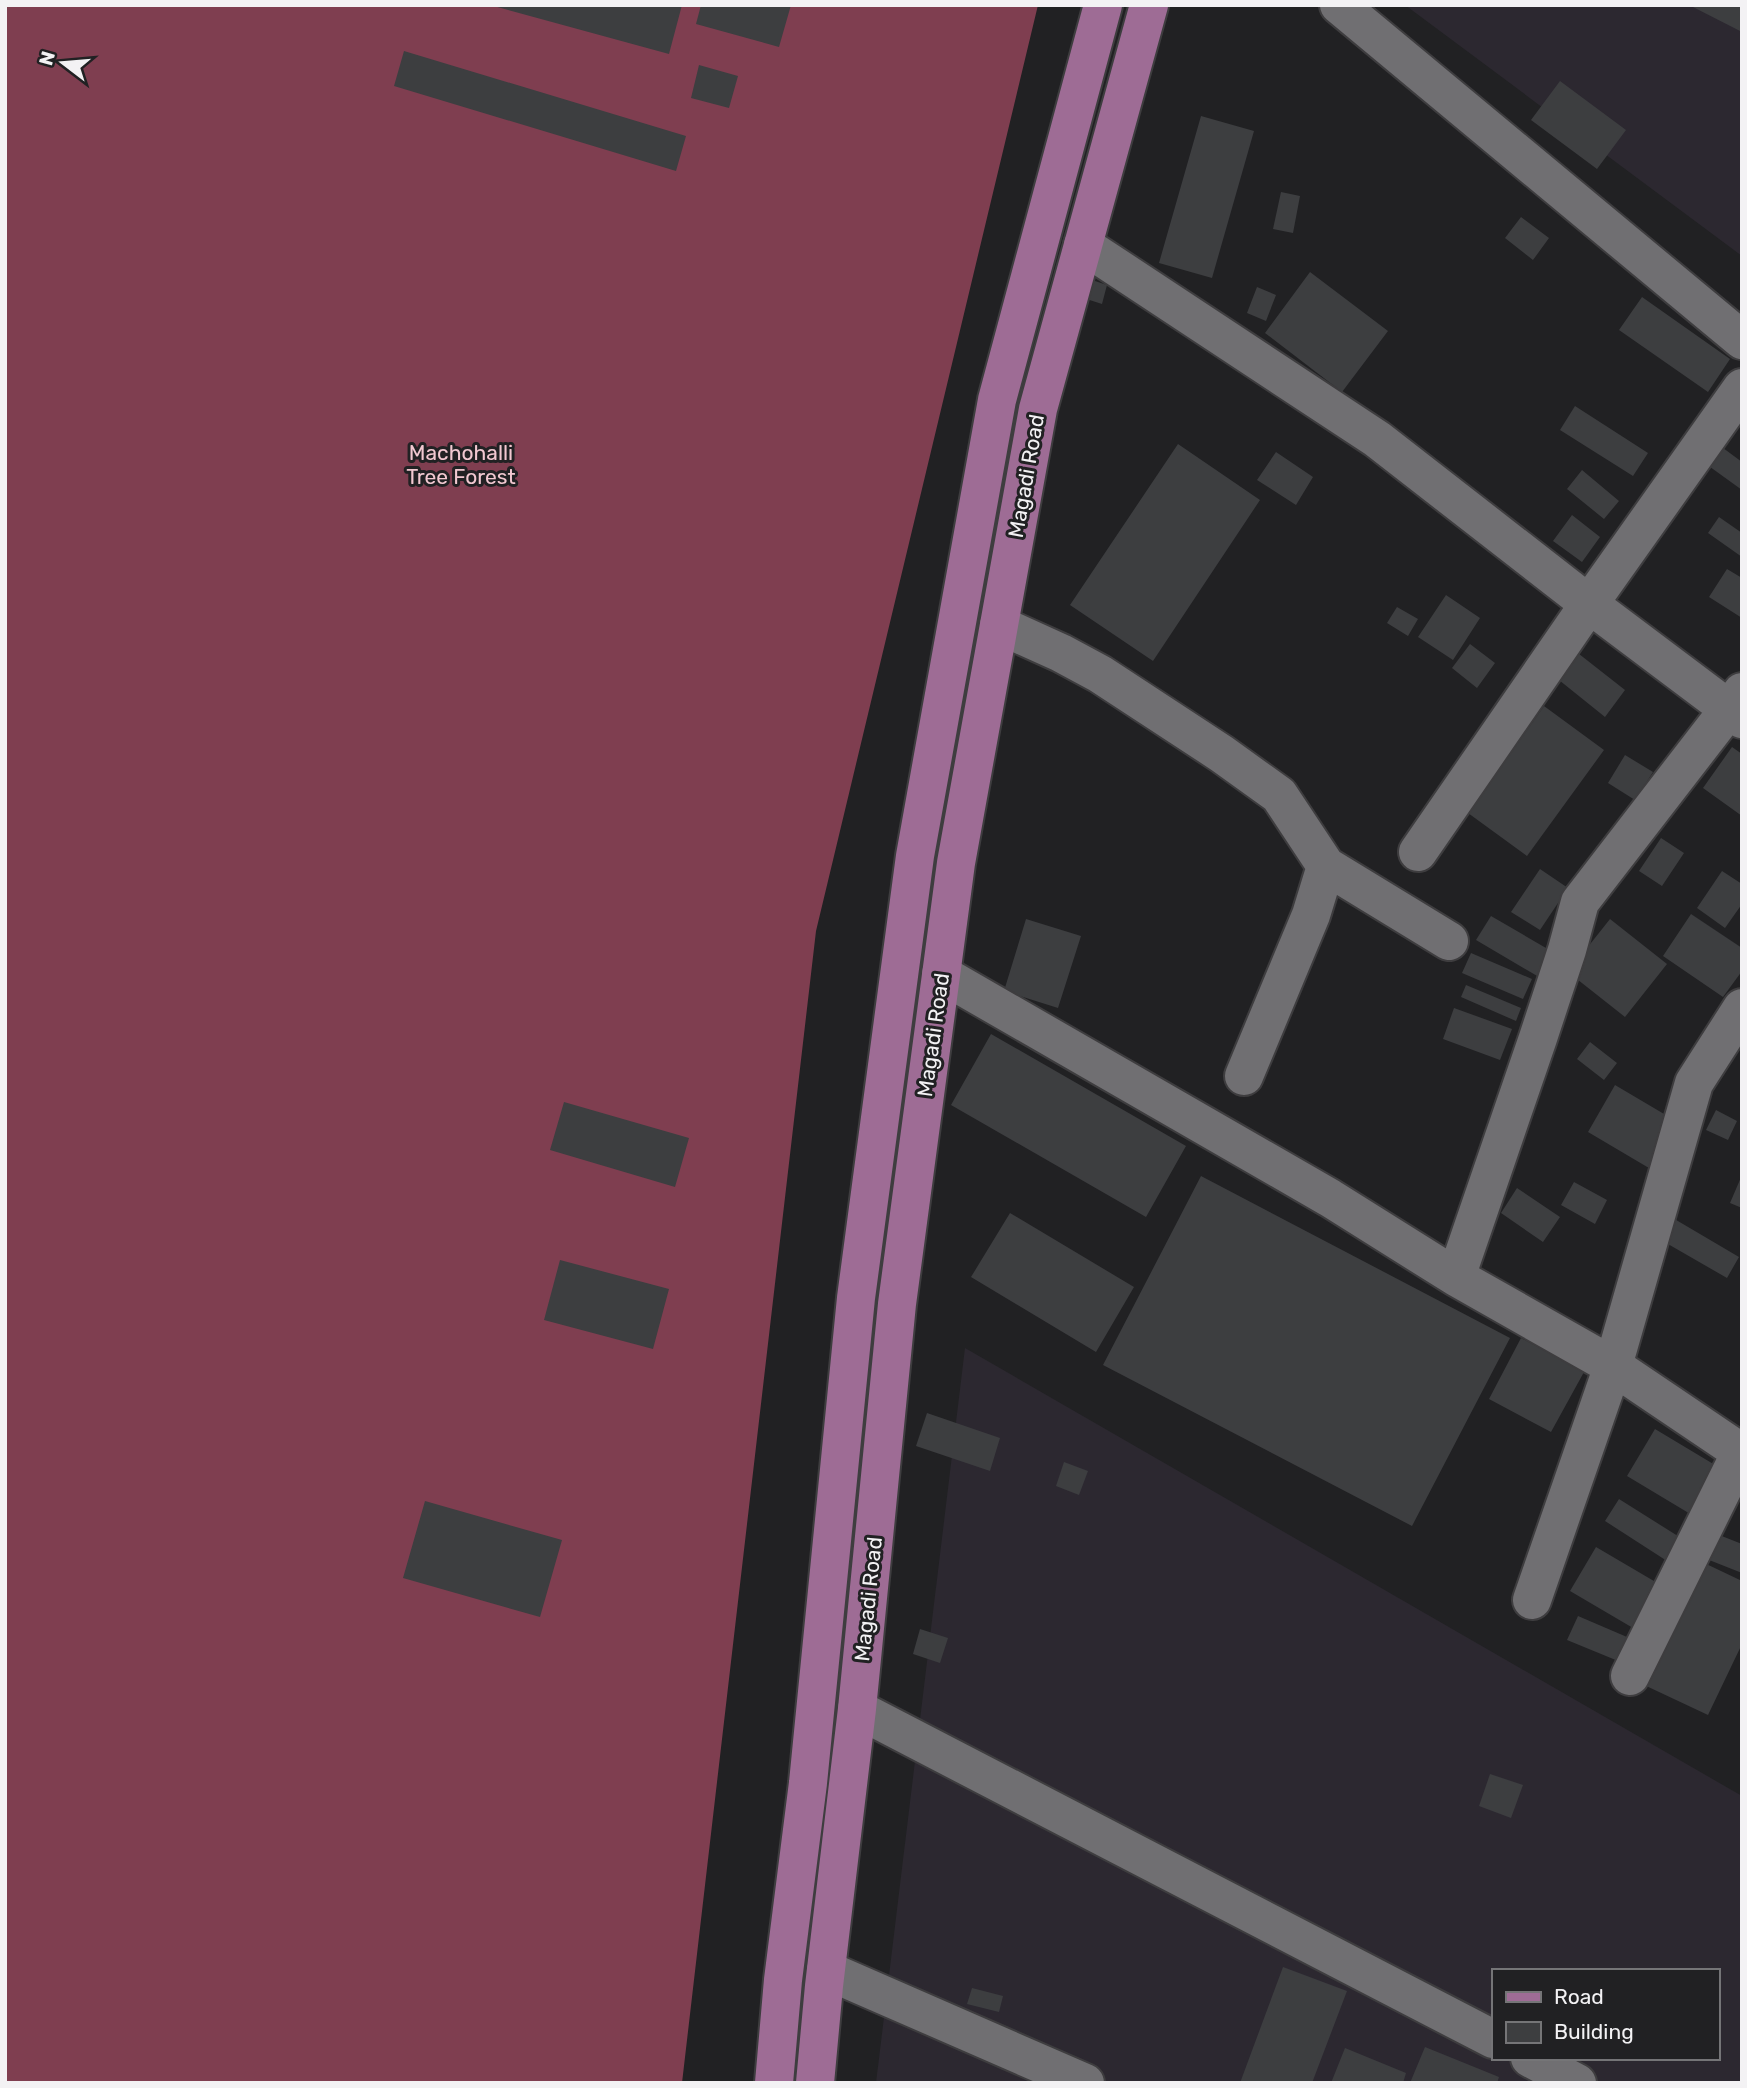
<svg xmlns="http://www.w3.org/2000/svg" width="1747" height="2088" font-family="Rubik,sans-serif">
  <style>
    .built { fill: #2c2830; fill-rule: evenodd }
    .forest { fill: #7f3e50 }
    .building { fill: #3d3e40 }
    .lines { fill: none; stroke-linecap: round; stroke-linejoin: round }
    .minor-casing { stroke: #3e3d3f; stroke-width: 42 }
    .major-casing { stroke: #3e3d3f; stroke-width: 42 }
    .minor { stroke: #706f72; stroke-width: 38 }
    .major { stroke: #9e6c95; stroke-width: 38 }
    .labels { text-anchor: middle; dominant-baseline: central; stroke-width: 6; stroke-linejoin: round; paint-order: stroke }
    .park-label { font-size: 21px; fill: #f2c8d1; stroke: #212123 }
    .street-label { font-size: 21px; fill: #f3f2f4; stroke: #212123 }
  </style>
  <rect width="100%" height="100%" fill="#212123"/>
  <!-- built -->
  <path class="built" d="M1405,5H1742V256Z
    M965,1348L1742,1796V2083H876ZM1493,1971H1717V2058H1493Z"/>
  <!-- forest -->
  <path class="forest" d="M5,5H1038L816,931L682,2083H5Z"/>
  <!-- building -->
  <path class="building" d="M490,5H682L669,54Z
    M701,5H791L779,47L696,24Z
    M1694,5H1742V32L1693,7Z
    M404,51L686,136L676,171L394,86Z
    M699,65L738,76L729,108L691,98Z
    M1560,81L1626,130L1597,169L1531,120Z
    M1201,116L1254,131L1212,278L1159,263Z
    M1281,192L1300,196L1293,233L1273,229Z
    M1521,217L1549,238L1533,260L1505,238Z
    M1310,272L1388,331L1342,392L1265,333Z
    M1080,276L1107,285L1102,304L1074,295Z
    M1257,287L1276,295L1266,321L1247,313Z
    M1642,297L1730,359L1708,392L1619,330Z
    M1575,406L1648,453L1633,476L1560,430Z
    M1178,444L1260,500L1153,661L1070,605Z
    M1719,445L1742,462V490L1706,464Z
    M1276,452L1313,477L1296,505L1257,480Z
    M1582,470L1619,501L1604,519L1567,489Z
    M1572,515L1600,537L1582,562L1553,541Z
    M1719,517L1742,533V557L1708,533Z
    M1727,569L1742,578V618L1709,597Z
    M1446,595L1480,618L1453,660L1418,637Z
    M1397,607L1418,619L1408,636L1387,623Z
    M1470,644L1495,663L1477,688L1452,668Z
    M1574,650L1625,690L1605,717L1554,676Z
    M1544,706L1604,750L1527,856L1468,813Z
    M1732,747L1742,754V816L1703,788Z
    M1625,755L1653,772L1635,800L1608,783Z
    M1661,838L1684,853L1662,886L1639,871Z
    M1540,869L1568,888L1540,930L1511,912Z
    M1722,871L1742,884V904L1725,928L1697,908Z
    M1691,914L1742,948V971L1723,997L1663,956Z
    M1491,916L1558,955L1544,980L1476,940Z
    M1026,919L1081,936L1058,1008L1004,991Z
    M1610,919L1667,964L1625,1017L1568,972Z
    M1471,953L1532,979L1523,999L1462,973Z
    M1466,985L1521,1008L1516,1021L1461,997Z
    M1454,1008L1512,1029L1500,1060L1443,1039Z
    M991,1034L1186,1146L1146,1217L951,1105Z
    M1590,1042L1617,1063L1604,1080L1577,1059Z
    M1615,1085L1681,1124L1654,1171L1588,1132Z
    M564,1102L689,1138L675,1187L550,1150Z
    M1716,1110L1737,1121L1728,1140L1706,1130Z
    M1742,1175V1208L1730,1203Z
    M1201,1176L1510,1338L1412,1526L1103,1365Z
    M1574,1182L1607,1200L1595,1224L1561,1205Z
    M1517,1188L1560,1217L1543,1242L1501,1213Z
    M1010,1213L1134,1287L1096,1352L971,1277Z
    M1666,1214L1739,1257L1727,1278L1654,1236Z
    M560,1260L669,1289L653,1349L544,1320Z
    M1521,1338L1584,1372L1551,1432L1489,1399Z
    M927,1413L1000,1438L990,1471L916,1446Z
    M1655,1429L1720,1468L1692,1515L1627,1476Z
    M1064,1462L1088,1471L1079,1495L1056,1486Z
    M1619,1499L1681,1538L1667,1561L1605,1521Z
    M425,1501L562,1540L540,1617L403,1578Z
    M1709,1531L1742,1544V1573L1699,1556Z
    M1596,1547L1659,1584L1633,1628L1570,1591Z
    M1700,1561L1742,1581V1644L1708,1715L1642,1684Z
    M1578,1616L1634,1640L1623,1663L1567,1640Z
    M920,1629L948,1638L940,1663L913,1654Z
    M1490,1774L1523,1785L1511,1818L1479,1806Z
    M1283,1967L1347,1991L1312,2083H1240Z
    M972,1988L1003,1996L999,2012L967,2004Z
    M1425,2047L1499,2077L1497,2083H1410Z
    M1345,2048L1406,2073L1403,2083H1331Z"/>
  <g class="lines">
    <!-- minor casing -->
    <g class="minor-casing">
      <path id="minor" d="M1339,5L1742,340
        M1083,245L1377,439L1589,604L1742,719
        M999,625L1061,653L1100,674L1222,754L1279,795L1326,866L1449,941
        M1418,852L1589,604L1742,388
        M941,974L1330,1198L1456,1277L1613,1366L1742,1453
        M1244,1076L1311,915L1326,866
        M1456,1277L1538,1038L1567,950L1580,902L1742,692
        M1532,1600L1613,1366L1694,1083L1742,1008
        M1630,1676L1742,1450
        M857,1709L1493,2039
        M826,1970L1085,2083
        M1530,2058L1577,2083"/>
    </g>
    <!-- major casing -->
    <g class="major-casing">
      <path id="major" d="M774,2083L783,1980L808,1783L856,1298L915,856L997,400L1103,5
        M815,2083L824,1986L857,1709L897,1304L956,863L1038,409L1149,5"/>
    </g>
    <!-- minor -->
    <use href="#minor" class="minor"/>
    <!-- major -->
    <use href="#major" class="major"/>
  </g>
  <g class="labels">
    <!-- park labels -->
    <g class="park-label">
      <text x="461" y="452">Machohalli<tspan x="461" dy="24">Tree Forest</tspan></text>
    </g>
    <!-- street labels -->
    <g class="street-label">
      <text transform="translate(1026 476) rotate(-80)">Magadi Road</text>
      <text transform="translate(933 1035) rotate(-82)">Magadi Road</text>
      <text transform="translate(868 1599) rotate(-84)">Magadi Road</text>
    </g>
  </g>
  <!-- border -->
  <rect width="1747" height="2088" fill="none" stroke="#f3f2f4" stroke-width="14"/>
  <!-- legend -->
  <rect x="1492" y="1969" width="228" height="91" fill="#212123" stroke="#757577" stroke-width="2"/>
  <rect x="1506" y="1992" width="35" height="10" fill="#9e6c95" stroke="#757577" stroke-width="2"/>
  <text x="1554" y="2004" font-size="21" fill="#f3f2f4">Road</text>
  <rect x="1506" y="2022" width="35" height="21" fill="#3d3e40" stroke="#757577" stroke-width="2"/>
  <text x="1554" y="2039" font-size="21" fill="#f3f2f4">Building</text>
  <!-- north arrow -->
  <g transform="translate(63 63) rotate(286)" stroke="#212123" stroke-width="5" paint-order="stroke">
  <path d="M0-5L12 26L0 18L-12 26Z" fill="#f3f2f4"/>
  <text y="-10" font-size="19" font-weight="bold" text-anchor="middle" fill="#f3f2f4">N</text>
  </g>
</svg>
